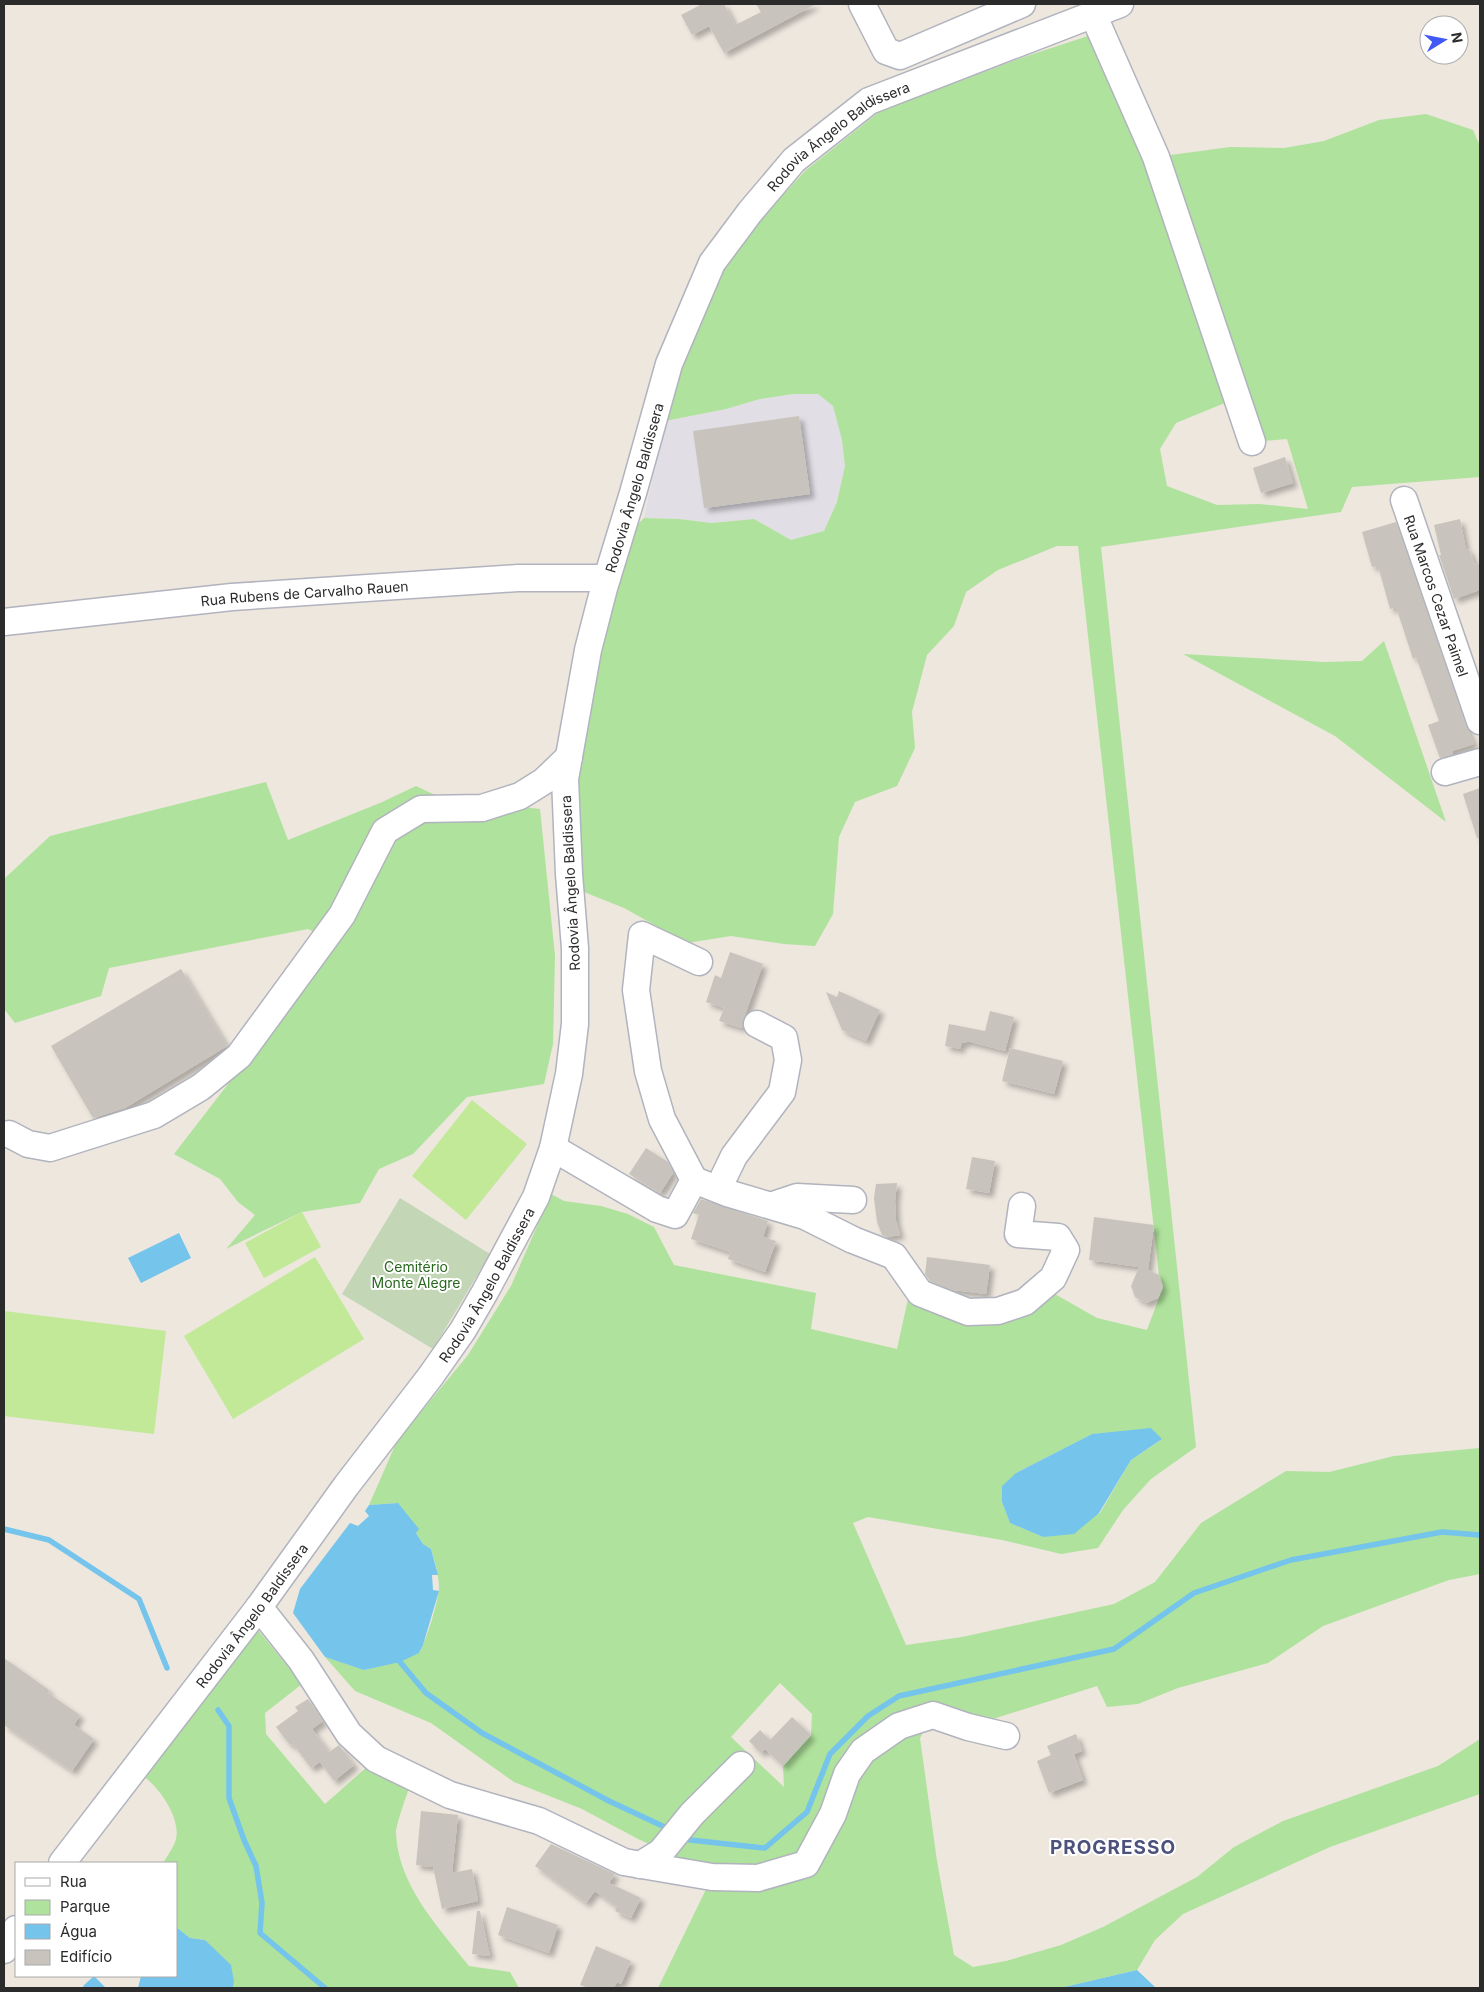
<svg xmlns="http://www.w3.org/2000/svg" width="1484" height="1992" font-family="Inter,sans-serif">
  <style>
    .industrial { fill: #e1dee5 }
    .green { fill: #afe29c; fill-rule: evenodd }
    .cemetery { fill: #c3d6b6 }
    .pitch { fill: #c1e998 }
    .water { fill: #74c4ec }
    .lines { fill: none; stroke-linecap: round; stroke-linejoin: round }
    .stream { stroke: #74c4ec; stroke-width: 5.5 }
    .building { fill: #c8c4bd; filter: url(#shadow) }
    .minor-casing { stroke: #b1b3be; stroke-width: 29 }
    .minor { stroke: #fff; stroke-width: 26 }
    .labels { text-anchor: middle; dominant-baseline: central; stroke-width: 4; stroke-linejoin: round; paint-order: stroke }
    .street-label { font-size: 14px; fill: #2b2b2b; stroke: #fff }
    .park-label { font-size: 14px; fill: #27671c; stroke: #fff }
    .district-label { font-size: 19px; font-weight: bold; letter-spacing: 1px; fill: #4c527b; stroke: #fff }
  </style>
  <defs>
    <filter id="shadow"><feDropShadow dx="4.5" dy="4.5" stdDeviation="2.5" flood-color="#0004"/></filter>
  </defs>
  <rect width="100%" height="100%" fill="#ede7de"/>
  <!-- industrial -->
  <path class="industrial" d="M793,394H818L833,406L842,440L845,466L837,502L824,531L791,540L754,519L712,523L679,519L644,518L665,421L726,409L760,399Z"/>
  <!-- green -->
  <path class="green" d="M1100,32L1156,157L1230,147L1284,148L1324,141L1379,120L1426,114L1473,130L1480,146V477L1352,487L1341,512L1101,547L1196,1447L1151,1479L1123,1510L1098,1548L1061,1554L1002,1540L868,1517L853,1523L906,1645L962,1637L1114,1604L1155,1582L1201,1523L1286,1471L1329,1472L1394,1456L1480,1448V1574L1449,1580L1323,1626L1268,1663L1178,1688L1138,1704L1107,1707L1097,1686L968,1727L932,1716L920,1738L937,1861L954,1955L973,1967L1006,1961L1061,1945L1103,1927L1197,1877L1234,1847L1283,1821L1438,1766L1480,1739V1794L1330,1847L1183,1914L1155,1940L1137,1970L1060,1988H658L712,1877L705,1869L638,1839L582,1809L514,1782L431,1723L355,1691L325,1657L365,1670L419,1653C426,1641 438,1603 439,1588C439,1575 435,1562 431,1549L423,1544L398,1503L369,1505L397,1441L468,1355L511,1286L551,1194L564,1201L601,1206L628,1214L654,1227L674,1265L816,1293L811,1329L897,1349L908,1299L966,1321L1053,1293L1097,1318L1147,1330L1163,1287L1159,1275L1078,546H1057L998,570L966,592L954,626L927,655L912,712L915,748L897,786L855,802L839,837L833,914L815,946L784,944L731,936L687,943L624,908L584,892L580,876L578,778L602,633L634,528L644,518L679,519L712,523L754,519L791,540L824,531L837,502L845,466L842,440L833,406L818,394H793L760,399L726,409L665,421L668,403L723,270L759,221L805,171L879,112L1024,57ZM1237,398L1252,442L1287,439L1308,509L1259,504L1217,505L1167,486L1160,449L1176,423ZM1119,1433L1161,1440L1131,1460L1100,1513L1043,1537L1010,1523L1002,1502L1016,1473L1092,1434ZM780,1683L812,1714L811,1735L783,1766L784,1787L731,1737Z
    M1384,641L1446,822L1335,736L1183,654L1325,662L1362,661Z
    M266,782L288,840L380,803L416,786L452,803H486L540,809L555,956L553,1044L544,1084L467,1097L413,1154L379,1169L360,1203L302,1212L226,1249L255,1215L238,1202L220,1179L174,1154L225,1088L331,940L308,929L109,968L101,996L15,1023L4,1009V879L50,836Z
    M257,1629L302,1684L265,1713L266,1734L325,1804L376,1759L413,1777C409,1789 396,1823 396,1833C398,1885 438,1927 469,1966L510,1972L519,1988H233L234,1982L217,1954L205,1940L190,1938L176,1927V1863H163C167,1856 174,1847 176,1839C181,1818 159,1787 143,1776Z"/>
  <!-- cemetery -->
  <path class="cemetery" d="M400,1198L490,1254L433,1349L342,1294Z"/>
  <!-- pitch -->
  <path class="pitch" d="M472,1100L527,1144L466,1220L412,1176Z
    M302,1212L321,1247L264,1278L245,1243Z
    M315,1257L364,1339L233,1419L184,1336Z
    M4,1311L166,1331L154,1434L4,1416Z"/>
  <!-- water -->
  <path class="water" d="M179,1233L191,1258L141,1283L128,1258Z
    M1151,1428L1162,1439L1131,1460L1099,1513L1074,1534L1043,1537L1010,1523L1002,1502V1486L1016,1473L1092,1434Z
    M398,1503L419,1529L416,1533L423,1544L431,1549L438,1575H432L433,1590L439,1591L423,1645L419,1653L400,1662L364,1670L325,1657L293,1613L300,1589L350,1523L358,1526L369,1516L365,1511L369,1505Z
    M176,1927L190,1938L205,1940L231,1965L234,1982L233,1988H138L141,1976H176Z
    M1137,1970L1156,1988H1060Z
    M94,1976L106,1988H85L83,1986Z"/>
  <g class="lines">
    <!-- stream -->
    <path class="stream" d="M4,1529L49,1540L139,1599L167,1668
      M400,1662L426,1693L482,1733L609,1801L669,1829
      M218,1710L229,1726V1798L244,1840L256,1866L262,1903L260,1933L325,1988
      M682,1836L690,1840L765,1848L807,1812L830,1754L868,1716L899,1696L1114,1649L1194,1593L1291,1560L1442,1532L1480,1535"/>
  </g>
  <!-- building -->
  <path class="building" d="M702,4H724L735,25L761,12L756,4H816L724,53L709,26L692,35L681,15Z
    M799,416L810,494L704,508L693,431Z
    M1285,457L1293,483L1261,493L1253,468Z
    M1460,519L1466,550L1469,549L1475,565L1480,563V590L1454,599L1439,555H1441L1434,525Z
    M1396,522L1466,726L1474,744L1452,751L1453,754L1440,758L1428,725L1439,721L1416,657L1413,659L1396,607L1390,609L1378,566L1372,567L1362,532Z
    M1480,788V838H1477L1463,794Z
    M730,952L763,964L744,1018L742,1028L719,1021L724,1008L706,1002L715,975L721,978Z
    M181,969L227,1046L125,1108L93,1118L51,1046Z
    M839,991L880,1010L866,1041L842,1030L826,992L837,997Z
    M990,1011L1014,1017L1005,1051L967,1041L966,1043L962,1042L960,1049L945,1046L949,1024L985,1031Z
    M1010,1048L1063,1061L1054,1094L1002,1081Z
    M646,1148L668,1162L673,1173L660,1193L629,1174Z
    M972,1157L995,1161L989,1193L966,1189Z
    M897,1183L895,1201L896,1221L900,1235L887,1237L882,1235L877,1222L874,1198L876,1184Z
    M701,1199L768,1221L763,1237L776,1241L765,1272L728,1259L730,1252L691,1239L699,1215L693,1213Z
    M1094,1217L1154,1225L1148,1269L1144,1268L1159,1275L1163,1287L1158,1298L1146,1303L1135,1297L1131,1286L1139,1267L1089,1260Z
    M927,1257L990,1265L986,1294L953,1290L930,1281L925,1274Z
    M4,1658L49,1690L48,1693L80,1715L74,1725L94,1739L72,1771L4,1725Z
    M308,1699L323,1721L312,1729L329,1752L339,1745L354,1765L334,1781L320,1762L311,1768L293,1744L290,1745L276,1727L298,1711L295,1707Z
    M792,1717L811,1735L783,1766L765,1749L761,1753L749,1741L760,1730L770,1740Z
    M1076,1734L1082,1751L1074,1754L1083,1780L1049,1793L1037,1761L1051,1755L1047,1746Z
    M421,1811L458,1815L452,1873L472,1869L478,1901L442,1909L433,1867L416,1865Z
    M551,1844L615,1874L609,1883L641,1898L631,1918L615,1911L617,1907L595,1891L586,1903L535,1866Z
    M507,1907L558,1925L549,1953L498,1935Z
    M477,1911H480L490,1956L472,1954Z
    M596,1946L631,1961L621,1984L617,1982L614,1988H589L580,1985Z"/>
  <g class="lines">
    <!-- minor casing -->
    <g class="minor-casing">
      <g id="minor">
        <path d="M862,4L886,51L900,56L1022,4"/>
        <path d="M1093,14L1156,157L1252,442"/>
        <path id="s1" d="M1404,500L1480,721"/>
        <path id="s2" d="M4,622L232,597L518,578H607"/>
        <path d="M1445,772L1480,762"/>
        <path d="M9,1134L28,1144L50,1148L154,1115L201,1087L239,1056L342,915L385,831L421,809L482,808L520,796L544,781L569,757"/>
        <path d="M553,1148L657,1209L675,1215L694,1180L727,1193L805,1216L853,1240L894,1256L920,1293L968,1312L998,1311L1025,1302L1053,1278L1066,1250L1058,1237L1018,1234L1022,1206"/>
        <path d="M694,1180L662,1119L648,1071L636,990L642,935L699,962"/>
        <path d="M718,1189L734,1156L782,1092L788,1060L784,1038L757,1024"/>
        <path d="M773,1205L797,1197L853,1200"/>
        <path d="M259,1607L301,1660L349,1734L376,1759L450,1795L539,1821L624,1862L712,1877L758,1878L806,1864L833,1814L847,1774L863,1751L899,1726L933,1715L968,1727L1006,1736"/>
        <path id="s3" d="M62,1863L259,1607L346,1486L430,1377L463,1330L485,1292L536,1197L553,1148L569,1074L575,1024V948L569,874L565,779L588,650L604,588L633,493L669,364L712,263L750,212L794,160L869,101L1120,4"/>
        <path d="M640,1865L661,1852L692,1814L741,1765"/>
        <path d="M4,1950L16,1929"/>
      </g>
    </g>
    <!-- minor -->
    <use href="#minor" class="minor"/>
  </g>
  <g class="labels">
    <!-- street labels -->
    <g class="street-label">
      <text stroke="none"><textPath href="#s3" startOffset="1962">Rodovia Ângelo Baldissera</textPath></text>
      <text stroke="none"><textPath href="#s3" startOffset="1542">Rodovia Ângelo Baldissera</textPath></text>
      <text stroke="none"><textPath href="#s2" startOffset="302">Rua Rubens de Carvalho Rauen</textPath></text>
      <text stroke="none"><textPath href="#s1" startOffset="101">Rua Marcos Cezar Paimel</textPath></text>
      <text transform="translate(570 883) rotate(-93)">Rodovia Ângelo Baldissera</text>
      <text stroke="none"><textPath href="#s3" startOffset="718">Rodovia Ângelo Baldissera</textPath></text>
      <text stroke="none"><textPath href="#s3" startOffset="312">Rodovia Ângelo Baldissera</textPath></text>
    </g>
    <!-- park labels -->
    <g class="park-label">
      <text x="416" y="1266">Cemitério<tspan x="416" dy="16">Monte Alegre</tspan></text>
    </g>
    <!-- district labels -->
    <g class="district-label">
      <text x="1113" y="1847">PROGRESSO</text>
    </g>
  </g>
  <!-- border -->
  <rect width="1484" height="1992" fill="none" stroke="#2b2b2b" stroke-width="10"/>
  <!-- legend -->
  <rect x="15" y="1862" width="162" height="115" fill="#ffffff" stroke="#aaaaaa"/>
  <rect x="25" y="1878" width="25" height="8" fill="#ffffff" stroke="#aaaaaa"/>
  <text x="60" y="1887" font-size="15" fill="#2b2b2b">Rua</text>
  <rect x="25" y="1900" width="25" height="15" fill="#afe29c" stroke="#aaaaaa"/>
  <text x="60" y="1912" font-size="15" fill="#2b2b2b">Parque</text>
  <rect x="25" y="1924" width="25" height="15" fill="#74c4ec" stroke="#aaaaaa"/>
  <text x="60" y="1937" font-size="15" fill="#2b2b2b">Água</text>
  <rect x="25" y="1950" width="25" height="15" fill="#c8c4bd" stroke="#aaaaaa"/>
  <text x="60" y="1962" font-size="15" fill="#2b2b2b">Edifício</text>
  <!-- north arrow -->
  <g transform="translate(1444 40) rotate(80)"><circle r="24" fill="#ffffff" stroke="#aaaaaa"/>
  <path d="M0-4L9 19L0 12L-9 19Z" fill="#4258f5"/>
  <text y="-8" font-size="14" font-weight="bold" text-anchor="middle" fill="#2b2b2b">N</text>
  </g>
</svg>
